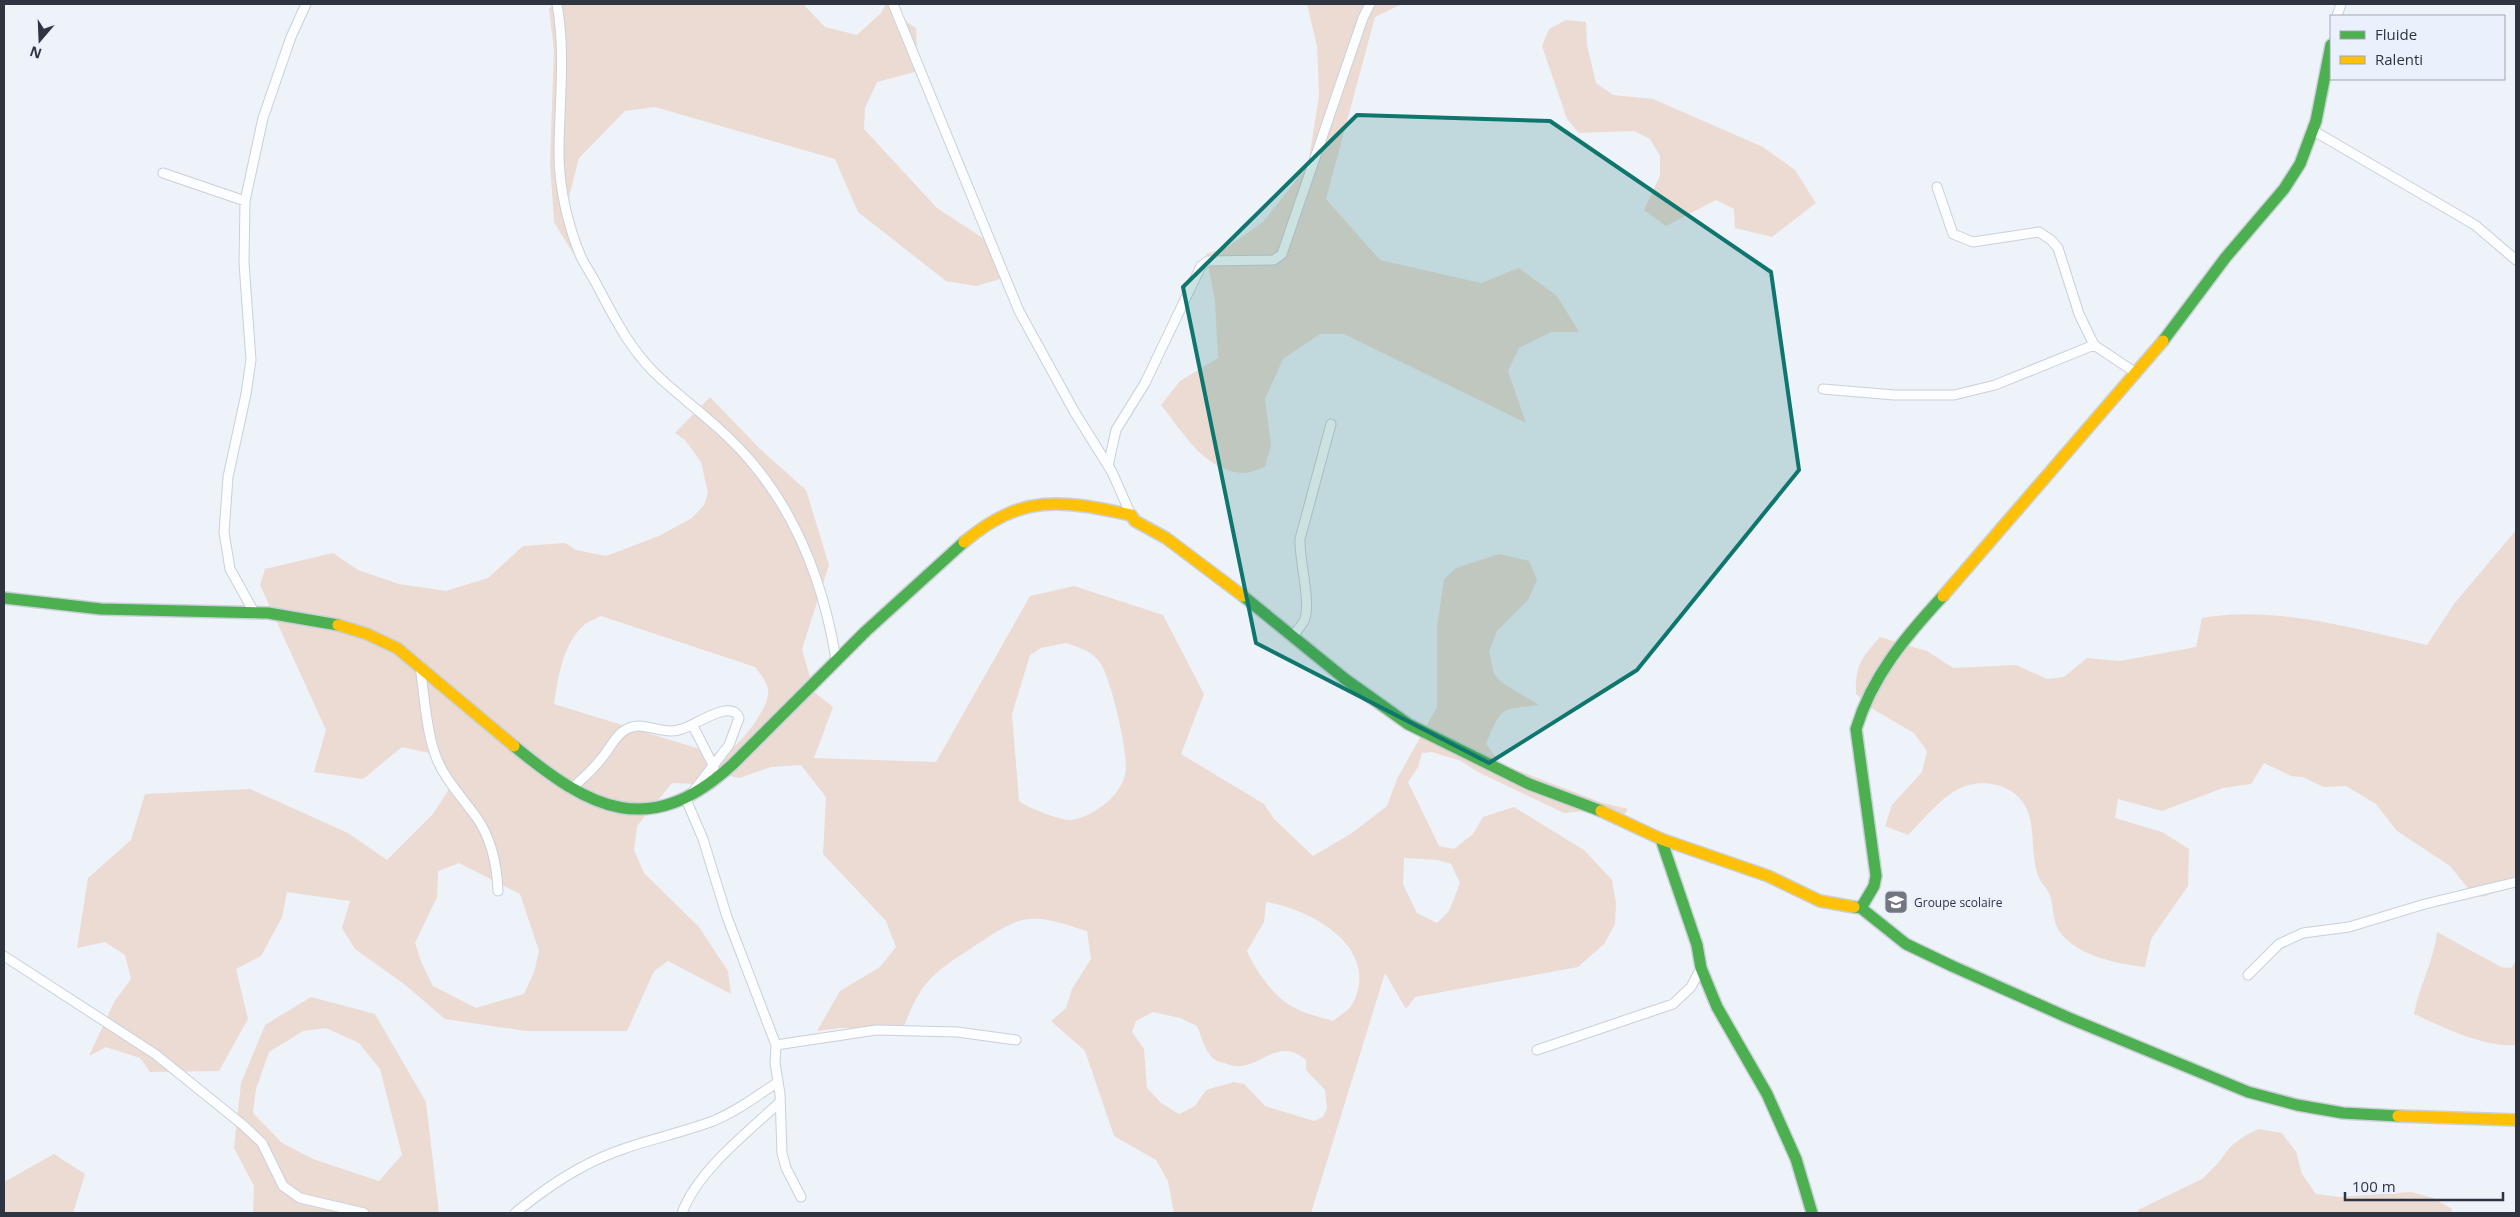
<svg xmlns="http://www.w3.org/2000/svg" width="2520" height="1217" font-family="'Open Sans',sans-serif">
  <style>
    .green { fill: #ecdbd2; fill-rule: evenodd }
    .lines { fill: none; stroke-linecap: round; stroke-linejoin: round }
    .street-casing { stroke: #cad0d9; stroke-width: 11 }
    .fast-casing { stroke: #cad0d9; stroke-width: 14 }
    .slow-casing { stroke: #cad0d9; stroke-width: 14 }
    .street { stroke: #fcfdfe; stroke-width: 9 }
    .fast { stroke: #4caf50; stroke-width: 11 }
    .slow { stroke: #ffc107; stroke-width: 11 }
    .marked { fill: #0f766e; fill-opacity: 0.2; stroke: #0f766e; stroke-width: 4; stroke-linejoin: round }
    .labels { text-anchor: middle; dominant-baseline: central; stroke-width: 5; stroke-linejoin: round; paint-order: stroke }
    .poi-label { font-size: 12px; fill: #2e3440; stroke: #eaf1fd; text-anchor: start }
  </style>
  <rect width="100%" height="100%" fill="#eef2f9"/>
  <!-- green -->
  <path class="green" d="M553,4H803L825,27L857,35L881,13L886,4H893L908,23L916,28L918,71L877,82L865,108L864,129L937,208L995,246L1004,278L976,286L946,281L858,212L835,159L655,107L625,111L579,158L563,220L574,255L554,222L550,162L554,51L549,9Z
    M1307,4H1402L1375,17L1326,199L1380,260L1481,283L1519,268L1557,296L1579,332H1551L1519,348L1508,371L1526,423L1344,334H1320L1283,359L1265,399L1271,445L1265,467C1259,469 1250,473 1243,473C1204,471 1183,432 1161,405L1180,381L1218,358L1215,302L1206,254L1227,247L1263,222L1308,165L1319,96L1317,46Z
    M1566,20L1586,22L1587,45L1596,83L1613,95L1653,99L1763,147L1795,170L1816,203L1772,237L1735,228L1734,209L1716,200L1666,226L1644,210L1660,176V156L1650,139L1634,131L1579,133L1567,119L1542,46L1549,29Z
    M710,397L759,448L806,490L829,565L802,649L814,692L833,707L814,758L936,762L1030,596L1074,586L1163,615L1204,694L1181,754L1264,804L1274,819L1313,856L1352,833L1387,806L1397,779L1437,707V628L1444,579L1456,568L1499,554L1529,561L1537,580L1528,600L1497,631L1489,651L1494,674L1501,682L1539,705C1499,710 1502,706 1486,744L1501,764L1600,802L1628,809L1623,817L1595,810L1564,813L1478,772L1461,761L1432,752L1422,753L1418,767L1408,782L1439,846L1454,849L1473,834L1483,817L1514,807L1584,850L1612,880L1616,903L1615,924L1604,944L1578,967L1415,997L1406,1009L1385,973L1311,1213H1174L1168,1181L1156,1160L1114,1136L1085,1051L1051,1021L1066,1008L1072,989L1091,959L1087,931C1066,925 1042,914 1019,921C1004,926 989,937 976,945C933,973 921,980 903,1029L840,1028L817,1031L840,991L880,967L896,947L886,921L823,854L826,797L801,765L771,767L739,778L717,773L695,784L672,783L637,826L634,850L644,873L699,927L728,971L731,994L668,961L654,971L627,1031H526L445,1019L404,984L355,949L342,928L350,901L287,892L282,917L261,956L236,969L248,1019L219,1071L150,1072L140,1058L106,1047L89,1056L114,1002L131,979L125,955L105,942L77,948L88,878L131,840L145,794L250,789L348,833L387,860L433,814L451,786L434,754L402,747L363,779L314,772L326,730L260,585L265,569L333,553L358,570L399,584L446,591L488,578L523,546L565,543L576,550L606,556L659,536L692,518L704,505L708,493L701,462L685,440L675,433ZM601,616L755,667C761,675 770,685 768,695C765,714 738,747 722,756L554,704C558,678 563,643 584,625C589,621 596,619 601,616ZM1066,643C1081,648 1092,651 1101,664C1111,680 1130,757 1125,775C1120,796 1094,816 1072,820C1061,821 1028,808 1019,801L1012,714L1030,655L1041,648ZM1404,858L1438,860L1451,864L1460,883L1449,911L1437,923L1417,913L1403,884ZM459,863L520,894L539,951L534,972L524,994L476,1008L433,986L422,964L415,943L437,897L438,871ZM1266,902C1311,909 1381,947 1353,1003C1350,1010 1339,1016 1333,1021C1320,1017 1305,1014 1293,1007C1274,997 1255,970 1247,951L1264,922ZM1153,1012L1180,1018L1197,1026C1201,1035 1204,1048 1210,1055C1214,1061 1220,1062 1227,1064C1259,1076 1274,1033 1306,1060V1070L1325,1090L1327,1108L1323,1117L1314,1121L1265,1106L1244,1084L1234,1082L1206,1090L1195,1106L1179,1114L1161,1103L1147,1088L1144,1049L1132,1032L1136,1021Z
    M2516,530V885L2482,897L2472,893L2450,866L2397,831L2376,804L2346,786L2324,787L2303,777L2291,776L2264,763L2251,784L2223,788L2162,811L2118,799L2115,818L2162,832L2189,849L2188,886L2151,939L2145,967C2119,964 2083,957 2064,937C2051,923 2055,911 2050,895C2047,888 2041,883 2038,876C2031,856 2035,832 2028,812C2017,783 1980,776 1955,791C1939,800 1921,822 1908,835L1885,826L1892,805L1922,772L1927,751L1914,733L1871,708L1856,694C1855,665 1861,659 1880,637L1927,651L1953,668L2016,665L2047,679L2064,677L2087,658L2120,661L2196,647L2202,618C2275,605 2355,629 2427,645L2454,604Z
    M2437,932L2501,967L2511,968L2516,961V1045C2482,1047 2445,1028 2414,1014C2419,986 2434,961 2437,932Z
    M311,997L375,1014L426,1102L439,1213H253L254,1186L234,1148L241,1083L265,1025ZM326,1028L359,1043L380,1069L402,1155L379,1181L313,1159L282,1143L253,1113L256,1089L269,1052L303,1031Z
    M2259,1129L2282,1133L2296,1152L2302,1174L2316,1194L2340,1197L2411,1192L2433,1198L2452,1209L2451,1213H2137L2138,1210L2202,1179L2218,1163L2231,1146L2246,1135Z
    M54,1154L85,1174L73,1213H4V1182Z"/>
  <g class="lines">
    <!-- street casing -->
    <g class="street-casing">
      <path id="street" d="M557,4C566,54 559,104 559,154C559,188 568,226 581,257C586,267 593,277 598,287C616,321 632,353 661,379C690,405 722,428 748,458C797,514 824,586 836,659
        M893,4L1019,311L1074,411L1112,472L1131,515
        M2337,16L2341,4
        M2314,131L2475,225L2516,260
        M163,173L245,201
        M1937,187L1953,234L1973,242L2039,232L2051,240L2058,248L2079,314L2094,345L2136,373
        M1823,389L1894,395H1954L1995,385L2094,345
        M1108,466L1116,430L1145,383L1201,266L1208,261L1274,260L1282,254L1363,18L1370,4
        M255,614L230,569L224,532L228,477L246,394L251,360L244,263L245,201L263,118L291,37L306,4
        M1292,637C1296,632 1301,626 1304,621C1312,604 1299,561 1300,539L1331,424
        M420,666C424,692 426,730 435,754C443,778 462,797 477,818C492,840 497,865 498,891
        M693,726L714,767
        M571,789C581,780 593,770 601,759C609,750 617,732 629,728C645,721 663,736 682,729C696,725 732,698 739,718L729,745L692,793
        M685,797L703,839L727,917L776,1045L775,1063L780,1094L782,1153L786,1168L801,1197
        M4,956L155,1054L243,1125L262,1143L283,1186L300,1198L364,1213
        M2248,975L2279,944L2303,933L2349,927L2425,904L2516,882
        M776,1045L876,1030L957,1032L1016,1040
        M1537,1050L1673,1004L1691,987L1701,968
        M515,1213C536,1196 559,1179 584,1166C624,1144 670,1137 713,1121C737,1111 757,1096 778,1082
        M682,1213C698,1170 747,1133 780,1102"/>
    </g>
    <!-- fast casing -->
    <g class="fast-casing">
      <path id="fast" d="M2163,341L2226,257L2284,189L2300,164L2316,121L2331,45
        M1243,596L1345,679L1408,724L1529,784L1601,811
        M4,598L101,609L268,613L338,625
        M514,746C590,809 649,841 733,764L866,631L964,542
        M1661,839L1697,945L1701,968L1717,1007L1767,1094L1796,1159L1812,1213
        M1854,907L1861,908L1906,944L1952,966L2069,1018L2248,1092L2297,1105L2343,1113L2398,1116
        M1861,908L1874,886L1876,876L1856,729C1872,676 1906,636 1943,596"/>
    </g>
    <!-- slow casing -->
    <g class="slow-casing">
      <path id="slow" d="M964,542C1023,493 1061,500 1131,515L1135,521L1166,538L1243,596
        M1943,596L2163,341
        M338,625L367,634L397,648L514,746
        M1601,811L1661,839L1768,876L1820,901L1854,907
        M2398,1116L2516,1120"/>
    </g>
    <!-- street -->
    <use href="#street" class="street"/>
    <!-- fast -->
    <use href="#fast" class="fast"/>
    <!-- slow -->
    <use href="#slow" class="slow"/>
  </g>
  <!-- marked area -->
  <path class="marked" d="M1357,115L1550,121L1771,272L1799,470L1637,670L1489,763L1256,643L1183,287Z"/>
  <!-- icons -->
  <defs>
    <g id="school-square" transform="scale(1.25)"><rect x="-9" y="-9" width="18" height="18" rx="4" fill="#717681" stroke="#eaf1fd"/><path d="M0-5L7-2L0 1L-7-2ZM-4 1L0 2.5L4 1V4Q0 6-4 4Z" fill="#fff"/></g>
  </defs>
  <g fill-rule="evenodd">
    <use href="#school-square" x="1896" y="902"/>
  </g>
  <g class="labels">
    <!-- poi labels -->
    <g class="poi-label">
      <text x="1914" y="902">Groupe scolaire</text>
    </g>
  </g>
  <!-- border -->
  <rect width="2520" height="1217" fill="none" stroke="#2e3440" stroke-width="10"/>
  <!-- legend -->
  <rect x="2330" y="15" width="175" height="65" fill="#eaf1fd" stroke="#9fa5b1"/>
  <rect x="2340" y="31" width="25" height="8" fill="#4caf50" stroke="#9fa5b1"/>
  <text x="2375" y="40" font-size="15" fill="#2e3440">Fluide</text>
  <rect x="2340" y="56" width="25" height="8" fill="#ffc107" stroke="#9fa5b1"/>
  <text x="2375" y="65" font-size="15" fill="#2e3440">Ralenti</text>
  <!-- north arrow -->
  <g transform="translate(40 40) rotate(199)" stroke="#eaf1fd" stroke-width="4" paint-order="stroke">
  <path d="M0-4L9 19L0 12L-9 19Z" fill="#2e3440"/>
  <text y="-8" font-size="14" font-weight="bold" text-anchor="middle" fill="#2e3440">N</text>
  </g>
  <!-- scale -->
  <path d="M2345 1192v8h158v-8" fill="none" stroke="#2e3440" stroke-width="2.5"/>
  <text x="2352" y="1192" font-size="15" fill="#2e3440" stroke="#eaf1fd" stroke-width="4" paint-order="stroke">100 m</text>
</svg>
